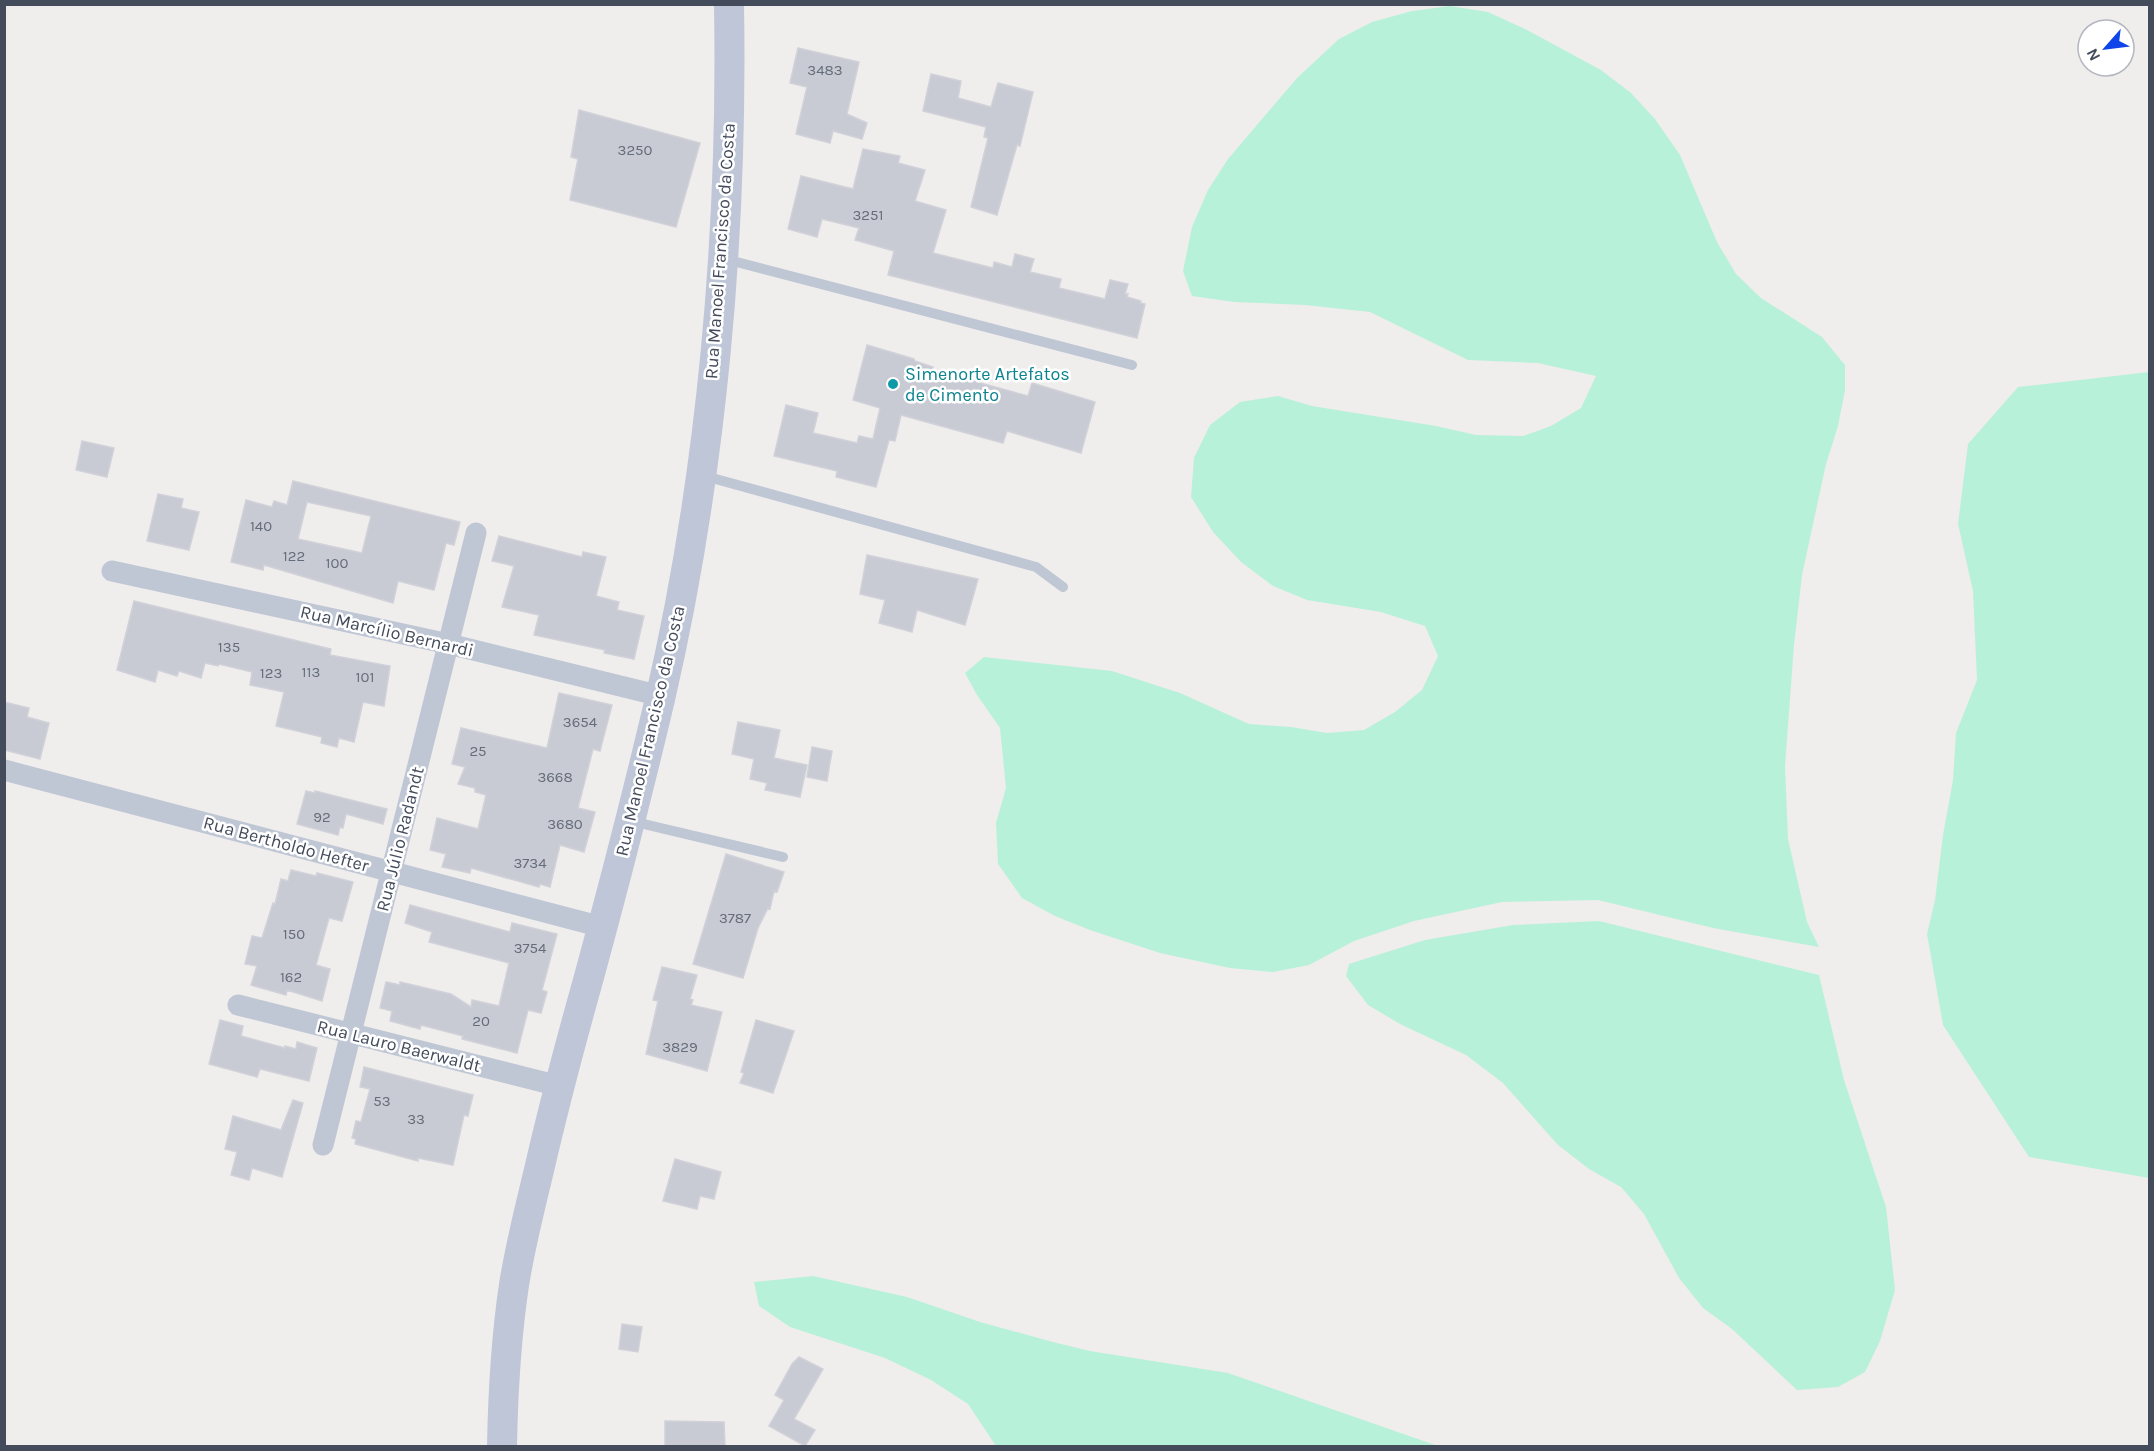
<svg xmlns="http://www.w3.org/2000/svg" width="2154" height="1451" font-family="Karla,sans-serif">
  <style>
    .green { fill: #b8f1d9 }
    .building { fill: #c8cbd3; stroke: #d1d1d9; stroke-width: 1.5; fill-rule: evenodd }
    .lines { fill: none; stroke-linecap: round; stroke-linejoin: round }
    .lane { stroke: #bfc6d4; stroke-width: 10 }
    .street { stroke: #bfc6d4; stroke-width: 21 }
    .secondary { stroke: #bec6d8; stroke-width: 30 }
    .culture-dot { fill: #0f9aa8; stroke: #fff; stroke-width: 2 }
    .labels { text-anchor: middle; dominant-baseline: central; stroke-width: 5; stroke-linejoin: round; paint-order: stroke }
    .number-label { font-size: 15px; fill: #656c7a }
    .street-label { font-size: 18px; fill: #444c5c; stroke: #fff }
    .culture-label { font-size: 18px; fill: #0d838f; stroke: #fff; text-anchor: start }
  </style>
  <rect width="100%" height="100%" fill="#f0eded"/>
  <!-- green -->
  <path class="green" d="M1450,6L1488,12L1527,30L1601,70L1631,93L1655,119L1680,155L1717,242L1736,274L1761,298L1822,337L1845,365V390L1838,426L1826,464L1802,575L1794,645L1785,766L1788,839L1807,922L1819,947L1713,928L1598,900L1502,902L1414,921L1354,941L1309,965L1273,972L1230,968L1160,953L1090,930L1055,916L1022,898L998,864L996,823L1006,788L1000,728L977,695L965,673L984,657L1112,671L1180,693L1249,724L1291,727L1327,733L1364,730L1395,712L1422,690L1438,656L1425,626L1381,612L1307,600L1273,586L1241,562L1213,532L1191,497L1194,458L1210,425L1240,402L1278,396L1312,406L1436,426L1476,435L1523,436L1551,426L1581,408L1596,376L1538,363L1468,360L1370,312L1305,305L1234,302L1192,296L1183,271L1192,227L1208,190L1228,159L1297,78L1339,39L1372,22L1412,11Z
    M2149,372H2150L2149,1178L2029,1157L1943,1025L1927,934L1935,900L1943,835L1953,780L1956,733L1977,680L1973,591L1958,524L1968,444L2018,387Z
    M1599,921L1819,975L1844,1080L1886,1207L1895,1290L1880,1341L1865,1372L1838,1387L1797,1390L1732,1329L1703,1308L1679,1278L1644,1214L1621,1187L1589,1169L1558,1145L1503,1083L1466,1055L1400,1024L1368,1005L1346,976L1349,964L1425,940L1513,925Z
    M813,1276L907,1297L980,1322L1053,1342L1090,1351L1228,1373L1438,1446H996L968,1404L931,1380L885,1358L790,1327L759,1306L754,1282Z"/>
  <!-- building -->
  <path class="building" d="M798,48L859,62L847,114L867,123L862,139L833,131L830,143L796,134L807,87L790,83Z
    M931,74L961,81L958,98L991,107L998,83L1033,92L1020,146L1017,145L997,215L971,207L988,138L984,137L986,127L923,111Z
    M579,110L700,143L676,227L570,200L578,159L571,157Z
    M863,149L900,156L898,163L925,170L915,201L946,210L933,253L993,268L994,262L1012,267L1015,254L1034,259L1030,272L1061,279L1059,288L1105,299L1110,280L1128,284L1125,294H1128L1127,297L1141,301L1140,303L1145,304L1137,338L888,275L894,251L855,240L859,228L822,219L817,237L788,229L801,176L853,189Z
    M867,345L914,359L915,361L933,367V370L1028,396L1032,383L1095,402L1081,453L1007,431L1003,443L901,415L895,441L889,440L876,487L836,477L837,471L774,456L786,405L818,413L813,433L857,443L859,436L873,439L880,408L853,400Z
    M82,441L114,448L107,477L76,470Z
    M293,481L460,522L454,545L446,543L434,590L398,581L393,603L264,565L263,570L231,562L246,500L272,507L274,501L287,505ZM307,502L371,516L362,553L298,539Z
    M158,494L183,499L181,508L199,512L189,550L147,541Z
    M499,536L582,557L583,552L606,557L596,596L619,602L617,610L644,616L634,659L604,653L605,650L534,635L539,615L502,607L514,566L492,561Z
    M867,555L978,579L965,625L917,610L912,632L879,623L885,600L860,594Z
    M134,601L331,649L330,655L390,666L384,706L363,702L354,742L339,738L337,747L321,743L322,737L276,726L284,692L250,685L252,672L219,664L218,666L205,663L201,678L179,671L177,676L158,670L155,682L117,670Z
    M559,693L612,705L600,751L593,749L578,808L595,812L584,852L560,845L550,887L540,884L539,887L471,868L470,873L442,867L446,854L430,850L437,818L478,829L486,795L475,792V788L458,784L465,767L452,764L461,728L547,748Z
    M4,702L29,708L27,717L49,723L40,759L4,750Z
    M738,722L780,730L774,758L807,765L800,797L765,790L767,783L750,779L754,759L732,754Z
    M812,747L832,751L827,781L807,777Z
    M306,791L315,793V791L387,809L383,824L346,814L343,828L340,827L338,835L297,824Z
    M726,854L784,872L777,892L774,891L770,909L768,908L758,928L743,978L693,964Z
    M291,870L316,876L317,873L353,882L342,921L329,918L316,965L330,969L322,1001L287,990L286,995L251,985L257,966L245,964L252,936L262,938L273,903L275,904L281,879L288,881Z
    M410,905L510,932L512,923L557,934L542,990L547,992L541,1013L528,1010L517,1053L462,1039L463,1036L421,1025L420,1029L390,1021L392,1011L380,1008L386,982L400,985V982L451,994L471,1007L472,1000L499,1006L509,963L429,942L432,932L405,923Z
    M662,967L697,975L690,999L693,1000L691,1005L722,1012L707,1071L646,1054L658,1001L653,1000Z
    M220,1020L243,1026L241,1036L285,1048V1046L296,1049L297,1042L317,1048L309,1081L260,1069L257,1077L209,1064Z
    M756,1020L794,1031L773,1093L740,1083L744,1073L741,1072Z
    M364,1067L473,1095L468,1116L464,1115L453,1165L418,1158V1161L355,1144L356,1139L352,1138L356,1121L361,1122L370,1089L360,1087Z
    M293,1100L303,1103L282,1177L252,1168L249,1180L231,1175L237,1152L225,1149L233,1116L281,1130Z
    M675,1159L721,1172L714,1199L700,1196L697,1209L663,1201Z
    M622,1324L642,1327L638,1352L619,1349Z
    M799,1357L823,1369L794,1419L815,1430L805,1446L769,1426L784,1400L775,1395L792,1364Z
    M665,1421L724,1422L725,1446H665Z"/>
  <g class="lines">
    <!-- lane -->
    <path class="lane" d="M725,259L1132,365
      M701,475L1036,567L1063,587
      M631,821L783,857"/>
    <!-- street -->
    <path class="street" d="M112,571L449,644L661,696
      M4,770L602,927
      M238,1005L559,1086
      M323,1145L476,533"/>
    <!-- secondary -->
    <path class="secondary" d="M502,1446C503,1393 506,1338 514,1285C520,1246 530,1208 539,1170C554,1105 571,1041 589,977C614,885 638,792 660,699C712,475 733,234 729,4"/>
  </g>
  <!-- markers -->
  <circle class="culture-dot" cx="893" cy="384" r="6"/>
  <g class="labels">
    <!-- number labels -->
    <g class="number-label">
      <text x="825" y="70">3483</text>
      <text x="635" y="150">3250</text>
      <text x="868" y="215">3251</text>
      <text x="261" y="526">140</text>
      <text x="294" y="556">122</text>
      <text x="337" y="563">100</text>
      <text x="229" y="647">135</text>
      <text x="311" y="672">113</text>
      <text x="271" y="673">123</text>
      <text x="365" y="677">101</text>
      <text x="580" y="722">3654</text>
      <text x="478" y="751">25</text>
      <text x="555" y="777">3668</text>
      <text x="322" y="817">92</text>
      <text x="565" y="824">3680</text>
      <text x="530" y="863">3734</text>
      <text x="735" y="918">3787</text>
      <text x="294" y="934">150</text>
      <text x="530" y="948">3754</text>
      <text x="291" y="977">162</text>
      <text x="481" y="1021">20</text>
      <text x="680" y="1047">3829</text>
      <text x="382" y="1101">53</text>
      <text x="416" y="1119">33</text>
    </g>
    <!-- street labels -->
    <g class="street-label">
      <text transform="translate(720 251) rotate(-86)">Rua Manoel Francisco da Costa</text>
      <text transform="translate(387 631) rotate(13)">Rua Marcílio Bernardi</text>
      <text transform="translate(650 731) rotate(-77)">Rua Manoel Francisco da Costa</text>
      <text transform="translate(400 839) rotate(-76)">Rua Júlio Radandt</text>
      <text transform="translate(286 844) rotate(15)">Rua Bertholdo Hefter</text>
      <text transform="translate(399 1046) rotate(14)">Rua Lauro Baerwaldt</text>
    </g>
    <!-- culture labels -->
    <g class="culture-label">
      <text x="905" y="374">Simenorte Artefatos<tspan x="905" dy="21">de Cimento</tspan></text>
    </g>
  </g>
  <!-- border -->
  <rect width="2154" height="1451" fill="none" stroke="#444c5c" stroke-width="12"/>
  <!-- north arrow -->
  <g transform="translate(2106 48) rotate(242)"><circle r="28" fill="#ffffff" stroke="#b4b7be" stroke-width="1.5"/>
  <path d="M0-4.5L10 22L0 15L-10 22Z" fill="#0e44e9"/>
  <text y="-9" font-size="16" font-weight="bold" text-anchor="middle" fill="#444c5c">N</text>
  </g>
</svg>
